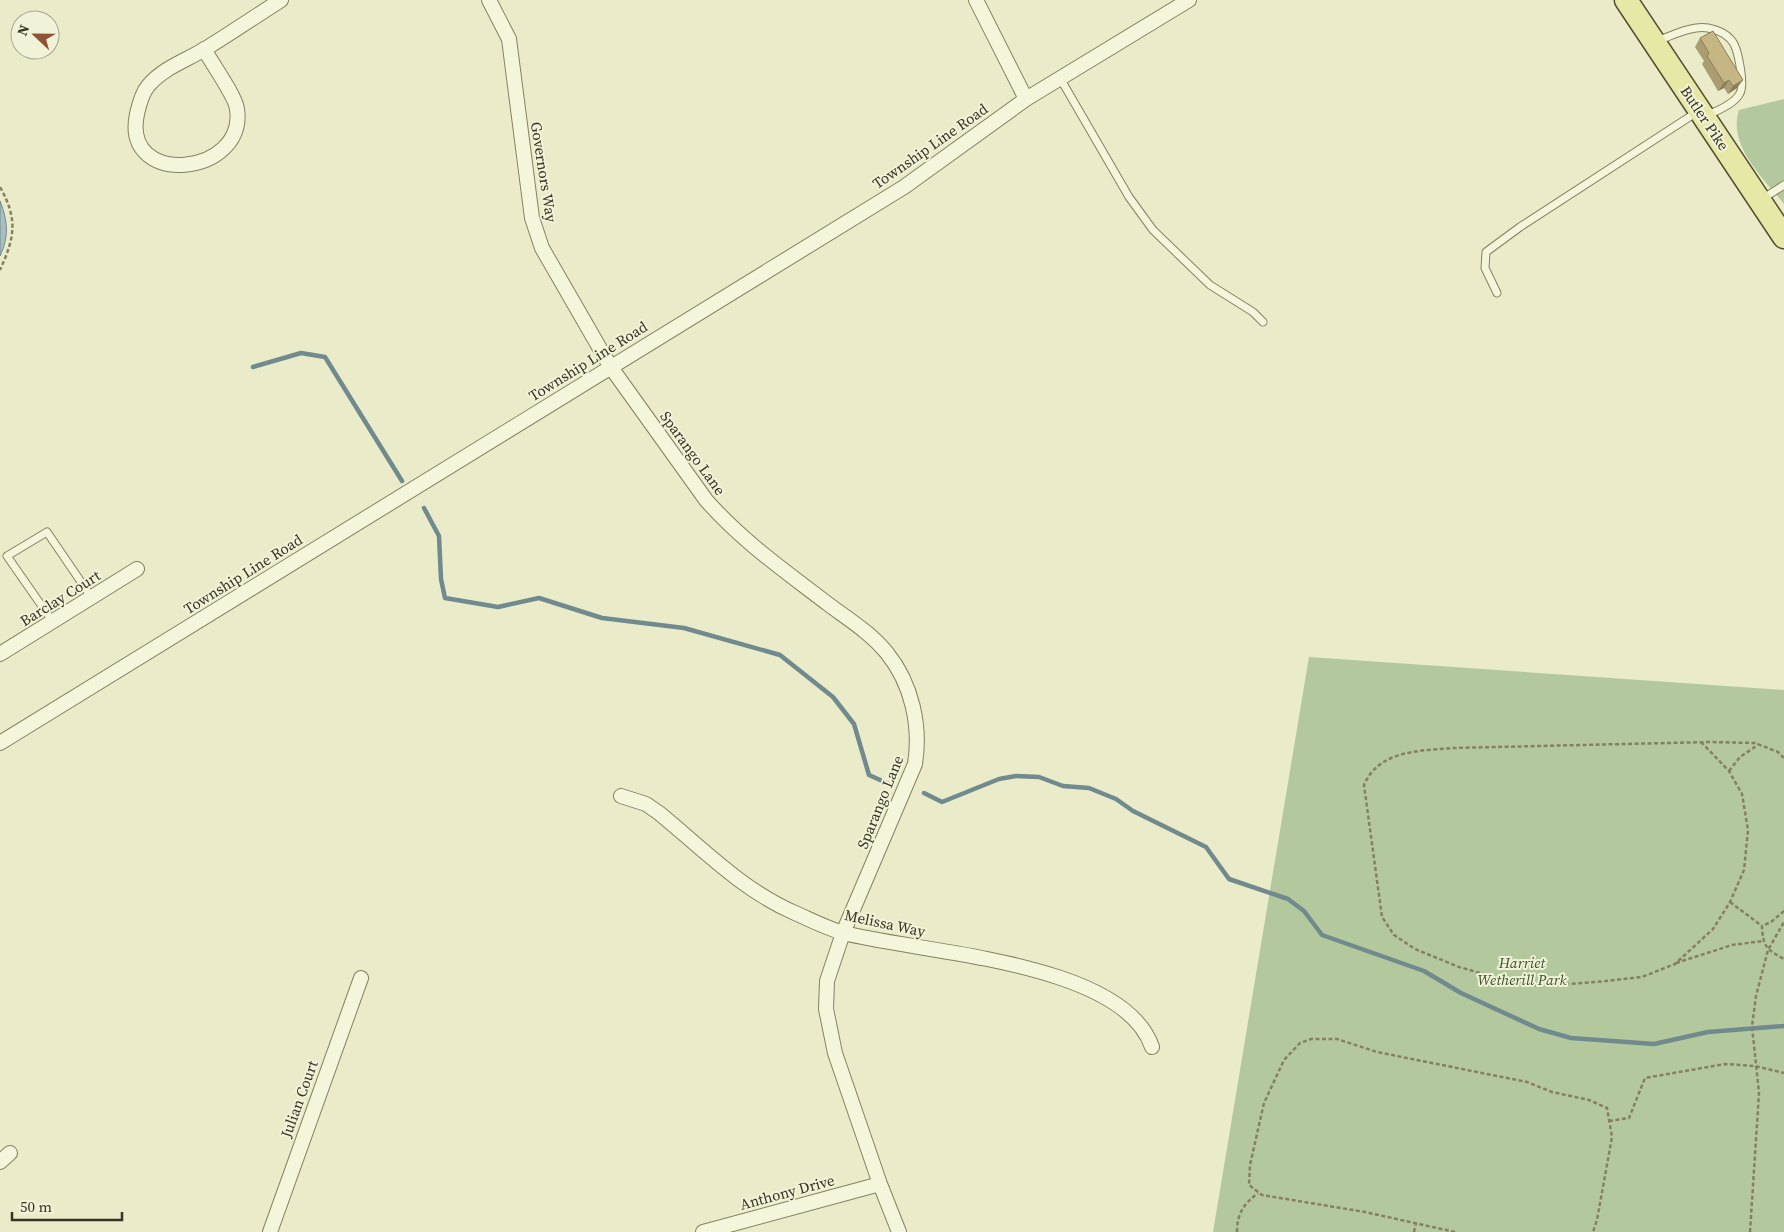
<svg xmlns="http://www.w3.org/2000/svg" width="1784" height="1232" font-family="'Source Serif 4',serif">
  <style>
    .green { fill: #b4c89e }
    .water { fill: #aabebf; stroke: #718a8d }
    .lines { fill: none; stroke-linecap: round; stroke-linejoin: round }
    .stream { stroke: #718a8d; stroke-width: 4.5 }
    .service-casing { stroke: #858160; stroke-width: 9 }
    .minor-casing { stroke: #858160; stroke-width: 16 }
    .primary-casing { stroke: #544e33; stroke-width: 25 }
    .path { stroke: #858160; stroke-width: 2.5; stroke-dasharray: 4 2.5; stroke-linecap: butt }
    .service { stroke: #f4f6dc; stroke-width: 7 }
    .minor { stroke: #f4f6dc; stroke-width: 14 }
    .primary { stroke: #e6e9a6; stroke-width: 22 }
    .wall { fill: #a99d71 }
    .shaded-wall { fill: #8a7f5c }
    .building { fill: #c5b683; stroke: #8a7f5c }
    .labels { text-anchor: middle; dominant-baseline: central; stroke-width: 4; stroke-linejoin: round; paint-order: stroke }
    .street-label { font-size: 15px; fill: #373422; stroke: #f1f3d8 }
    .park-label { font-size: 15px; font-style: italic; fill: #3a522a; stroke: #f1f3d8 }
  </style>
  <rect width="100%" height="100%" fill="#e9ebc9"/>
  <!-- green -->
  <path class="green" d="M1784,99V204C1764,179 1727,145 1739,110Z
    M1309,657L1784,690V1232H1213Z"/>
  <!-- water -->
  <path class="water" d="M0,201C8,221 9,237 0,256Z"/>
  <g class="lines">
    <!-- stream -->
    <path class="stream" d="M253,367L301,353L325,357L402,481
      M424,508L439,536L441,579L445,598L498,607L539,598L602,618L684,628L780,655L833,697L854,724L869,775L891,785
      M924,793L942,802L999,779L1016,776L1039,777L1063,786L1089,788L1116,799L1133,811L1206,847L1229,879L1288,899L1304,911L1322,935L1424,971L1461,993L1539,1029L1571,1038L1654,1044L1708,1032L1784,1026"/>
    <!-- service casing -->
    <g class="service-casing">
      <path id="service" d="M1656,41C1672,36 1692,25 1708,28C1718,30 1729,35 1734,44C1738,52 1745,84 1740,93C1735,104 1716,111 1706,116
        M1060,78L1129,197L1153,230L1210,285L1253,312L1263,322
        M1762,199L1784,185
        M1497,293L1485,268L1486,252L1520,227L1697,112
        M53,622L7,556L47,532L92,598"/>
    </g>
    <!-- minor casing -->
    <g class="minor-casing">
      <path id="minor" d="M489,0L509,39L532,218L542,248L610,366L706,500C742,541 785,571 828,604C848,619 871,633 887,653C912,684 921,726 915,764L843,933L827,981L826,1009L835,1053L880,1184L899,1232
        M976,0L1026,99
        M204,49C211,62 236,97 237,109C247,176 121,189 137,114C139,105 142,93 148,86C163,68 185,61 205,49C231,33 256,16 281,0
        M0,654L137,569
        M0,743L904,187L1026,99L1189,0
        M621,796L646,804L659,813C703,849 742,890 795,913C811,920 828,929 844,933C920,953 1123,961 1152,1047
        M0,1162L10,1153
        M270,1232L361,978
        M703,1232L880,1184"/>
    </g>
    <!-- primary casing -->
    <g class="primary-casing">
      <path id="primary" d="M1626,0L1784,237"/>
    </g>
    <!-- path -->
    <path class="path" d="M0,187C18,219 15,237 0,270
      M1701,742L1729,771L1742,794L1748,830L1744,870L1730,902L1713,929L1675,964L1642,977L1596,982L1541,986L1508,981L1459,967L1415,949L1394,935L1382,917L1364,785C1379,750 1419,751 1452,748L1711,742L1755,743L1778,752L1784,758
      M1729,771L1740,757L1759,744
      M1730,902L1762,926
      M1784,911L1771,922L1762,926C1763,947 1766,949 1784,959
      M1676,963L1732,945L1763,941
      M1609,1121L1629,1118L1645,1078L1725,1064L1755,1066L1784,1073
      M1237,1232C1237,1213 1244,1204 1258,1193
      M1414,1232L1416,1223
      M1455,1232L1365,1212L1262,1195L1249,1185L1250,1165L1264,1103L1284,1060L1300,1043L1311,1039H1337L1377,1052L1527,1082L1552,1092L1589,1100L1607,1108L1612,1137L1597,1220L1593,1232
      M1750,1232L1759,1093L1752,1026L1756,996L1768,950L1784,922"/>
    <!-- service -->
    <use href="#service" class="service"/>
    <!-- minor -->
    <use href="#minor" class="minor"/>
    <!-- primary -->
    <use href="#primary" class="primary"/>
  </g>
  <!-- wall -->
  <path class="wall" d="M1700,38L1737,88L1728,94L1724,88L1718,91L1702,64L1704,61L1695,47Z"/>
  <!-- shaded-wall -->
  <path class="shaded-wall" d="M1729,80L1724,88L1718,91L1724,83Z
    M1743,80L1737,88L1728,94L1733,86Z"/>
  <!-- building -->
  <path class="building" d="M1713,31L1743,80L1733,86L1729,80L1724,83L1707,56L1709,53L1700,38Z"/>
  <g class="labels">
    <!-- street labels -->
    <g class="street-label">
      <text transform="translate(1705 118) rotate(56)">Butler Pike</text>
      <text transform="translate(930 146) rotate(-35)">Township Line Road</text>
      <text transform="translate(544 172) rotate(81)">Governors Way</text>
      <text transform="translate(588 361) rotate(-32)">Township Line Road</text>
      <text transform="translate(693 453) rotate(54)">Sparango Lane</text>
      <text transform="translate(243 574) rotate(-32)">Township Line Road</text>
      <text transform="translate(60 598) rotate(-32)">Barclay Court</text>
      <text transform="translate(880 802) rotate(-68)">Sparango Lane</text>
      <text transform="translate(885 923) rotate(12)">Melissa Way</text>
      <text transform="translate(299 1099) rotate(-70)">Julian Court</text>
      <text transform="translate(787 1192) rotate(-15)">Anthony Drive</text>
    </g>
    <!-- park labels -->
    <g class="park-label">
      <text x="1522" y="962">Harriet<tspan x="1522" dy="17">Wetherill Park</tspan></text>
    </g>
  </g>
  <!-- north arrow -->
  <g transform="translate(35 35) rotate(292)"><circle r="24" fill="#f1f3d8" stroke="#a7a78f"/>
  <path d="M0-4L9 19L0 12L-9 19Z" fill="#8e5435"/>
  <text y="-8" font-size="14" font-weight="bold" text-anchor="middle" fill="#373422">N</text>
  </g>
  <!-- scale -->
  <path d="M12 1212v8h110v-8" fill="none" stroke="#373422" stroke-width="2.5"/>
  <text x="20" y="1212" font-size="15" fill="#373422" stroke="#f1f3d8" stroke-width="4" paint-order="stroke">50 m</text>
</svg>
